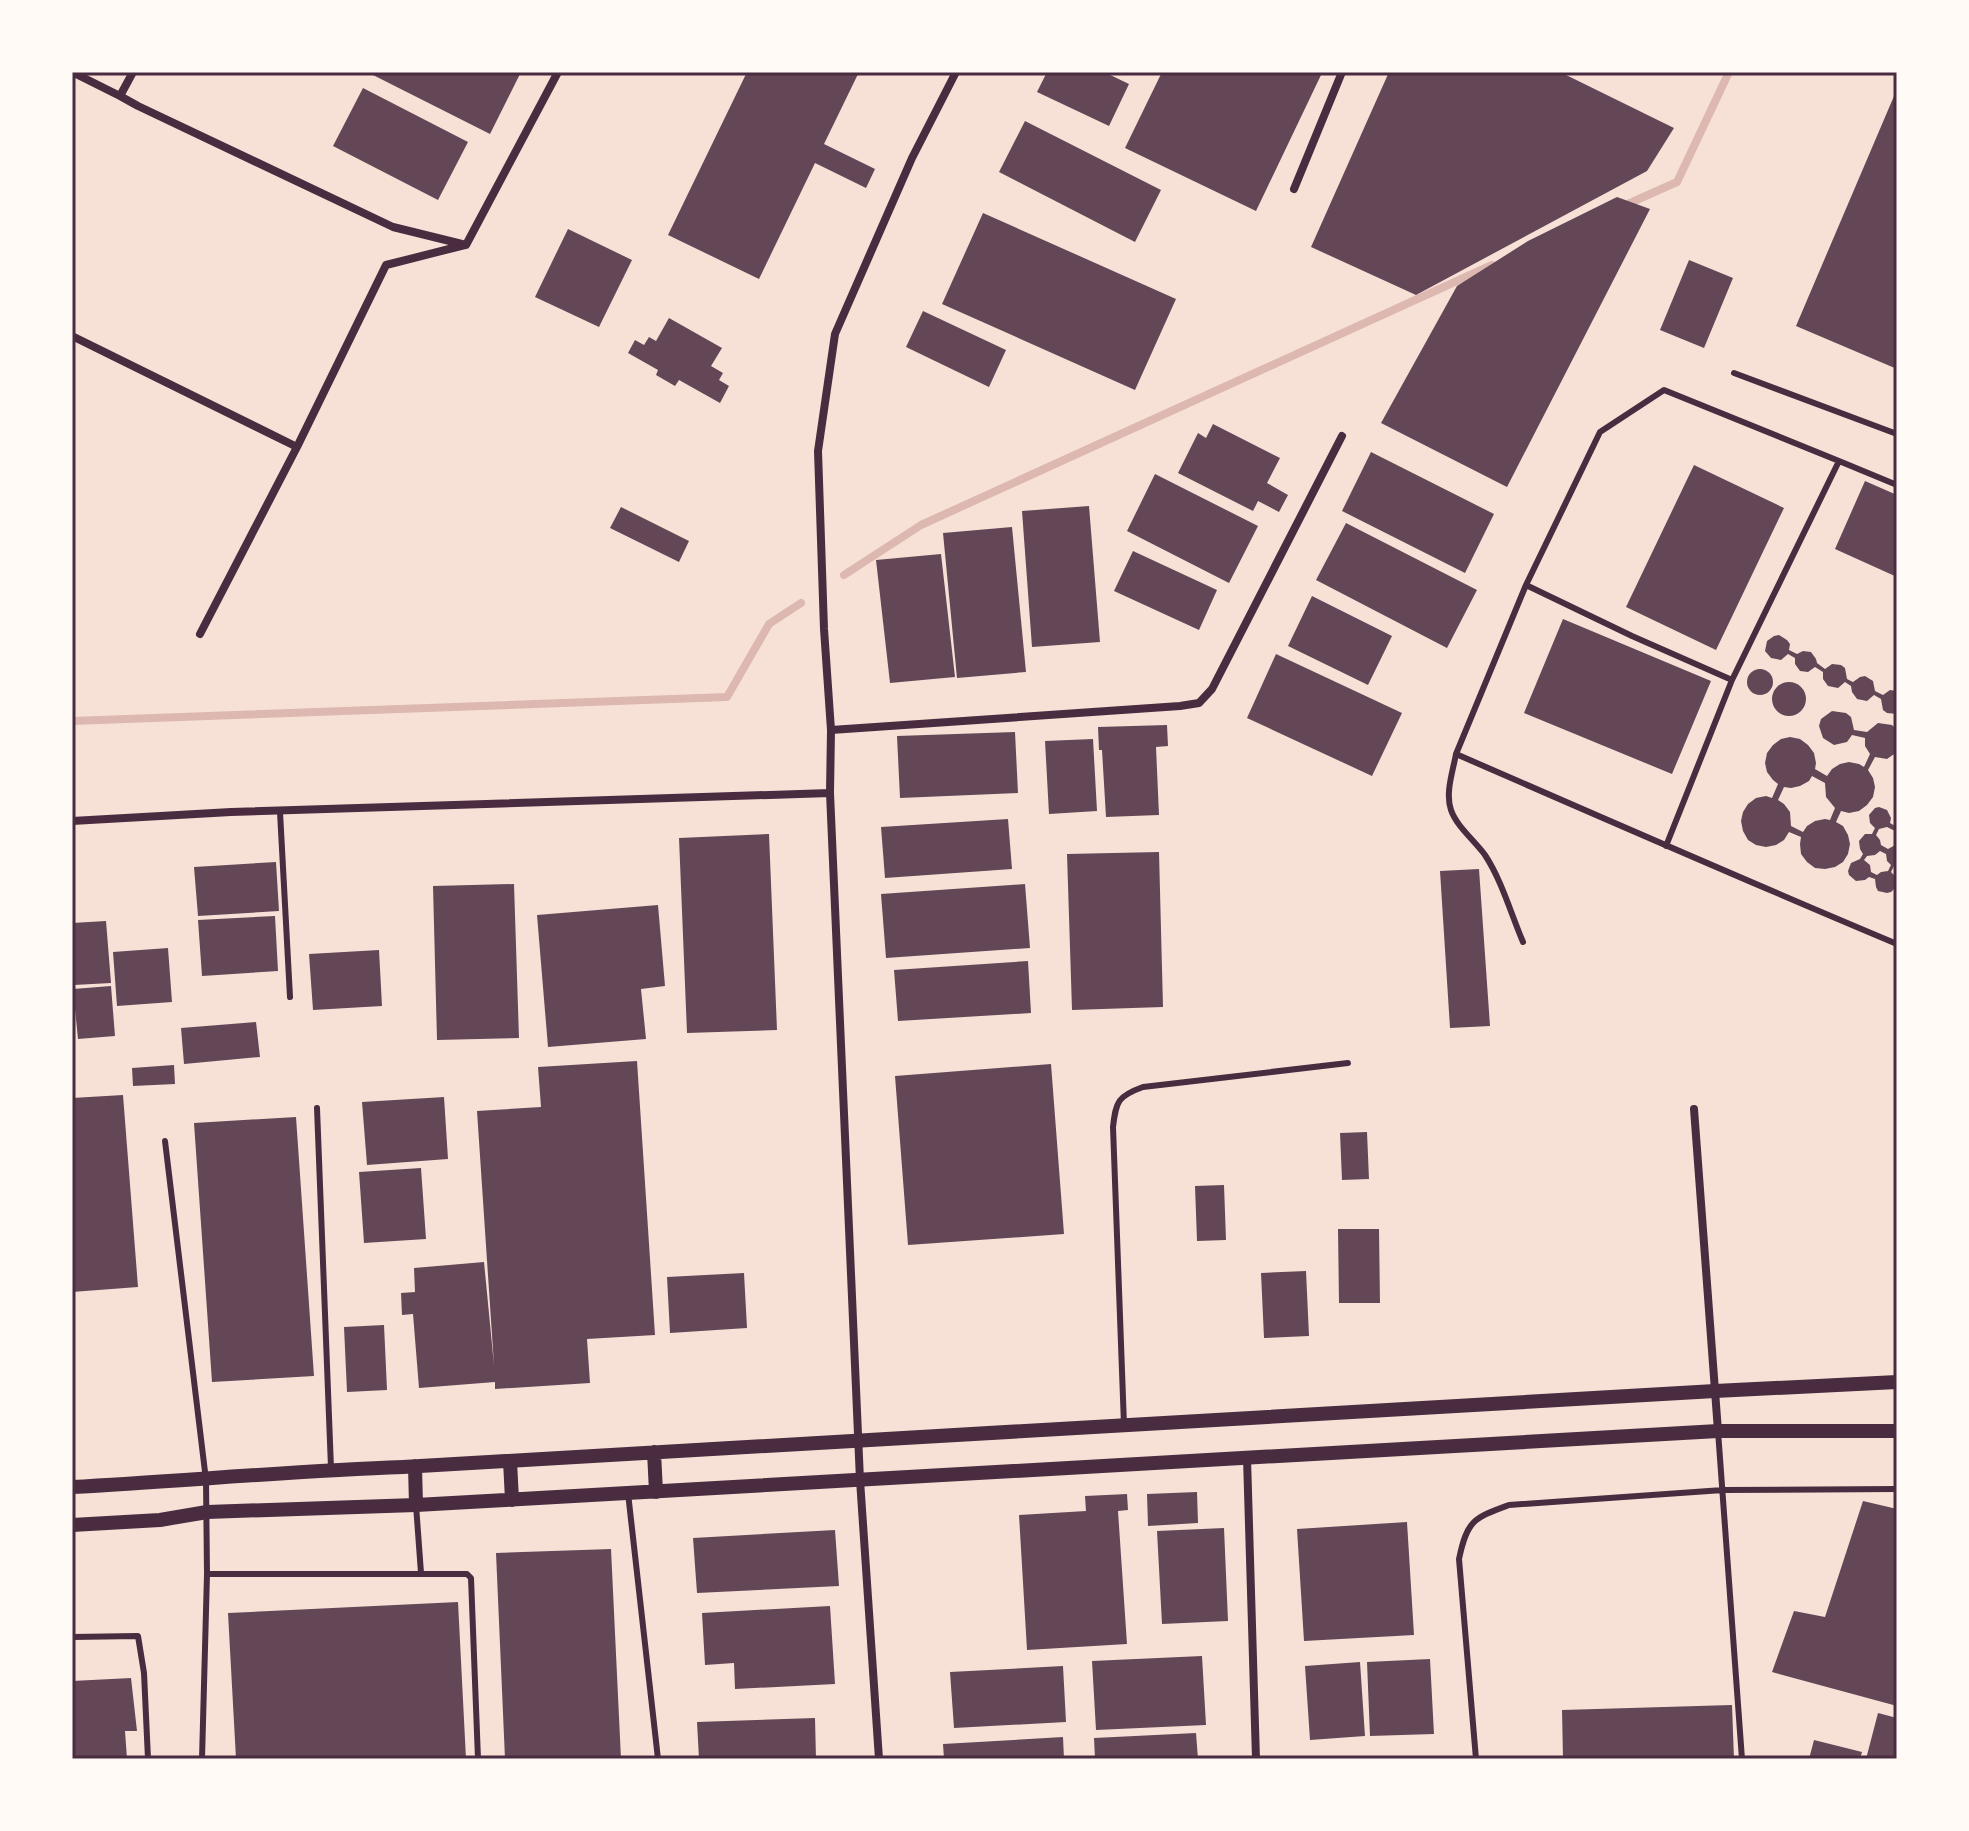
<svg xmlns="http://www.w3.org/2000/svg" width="1969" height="1831" font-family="'PT Sans Narrow',sans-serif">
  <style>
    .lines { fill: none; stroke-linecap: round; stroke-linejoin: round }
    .stream { stroke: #dcb8b0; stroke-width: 8 }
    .building { fill: #644757; fill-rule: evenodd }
    .service { stroke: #4a2c40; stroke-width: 6 }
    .minor { stroke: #4a2c40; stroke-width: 8 }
    .tertiary { stroke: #4a2c40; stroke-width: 14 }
    .neatline { fill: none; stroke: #4a2c40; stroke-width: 3 }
  </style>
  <rect width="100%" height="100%" fill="#f7e1d7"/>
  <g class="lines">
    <!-- stream -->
    <path class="stream" d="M1621,207L1677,182L1729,72
      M844,575L921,525L1492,265
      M72,721L727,697L769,624L801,603"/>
  </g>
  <!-- building -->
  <path class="building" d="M374,72H521L490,134L373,75Z
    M747,72H859L824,144L875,169L866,188L815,163L759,279L668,235Z
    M1047,72H1104L1129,84L1109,126L1037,92Z
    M1162,72H1314L1321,75L1256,211L1125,148Z
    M1389,72H1560L1674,128L1647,171L1416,295L1311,247Z
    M363,88L468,142L438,200L333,146Z
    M1897,89V369L1796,326Z
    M1025,121L1161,190L1135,242L999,172Z
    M1617,197L1650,209L1507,487L1381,423L1457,286L1528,241Z
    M983,213L1176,299L1135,390L942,304Z
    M568,229L632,260L599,327L535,297Z
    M1689,260L1733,278L1704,348L1660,330Z
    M923,311L1006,350L989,387L906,347Z
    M669,318L722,348L711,366L723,373L719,380L729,386L720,403L679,380L675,386L656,375L658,370L628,353L635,340L644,345L649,337L656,341Z
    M1213,424L1280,458L1267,483L1288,495L1279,512L1258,501L1253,511L1178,473L1198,433L1206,438Z
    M1371,452L1494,514L1465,573L1342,511Z
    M1694,465L1784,508L1716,650L1626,607Z
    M1155,474L1258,526L1229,583L1127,531Z
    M1865,481L1897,495V577L1835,549Z
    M1089,506L1100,642L1032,647L1022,511Z
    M621,507L689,541L679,562L610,528Z
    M1346,523L1477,590L1447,648L1316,580Z
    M1012,527L1026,672L957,678L943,533Z
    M1133,551L1217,590L1199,630L1114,591Z
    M941,554L955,677L890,683L876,560Z
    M1312,596L1392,636L1368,685L1288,646Z
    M1563,619L1711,681L1672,774L1524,713Z
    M1779,635L1787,640L1790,644L1789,650L1797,654L1803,651L1811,652L1816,659L1817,663L1825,669L1832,664L1841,665L1845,668L1847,679L1853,682L1860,677L1865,676L1873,681L1875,691L1883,695L1890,690L1897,691V714L1887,713L1883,710L1881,699L1874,695L1867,701L1857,699L1852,692L1851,686L1845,682L1838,688L1828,686L1823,679V672L1815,667L1808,672L1800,671L1795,664V658L1788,654L1781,660L1771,658L1765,651L1767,641L1774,636Z
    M1276,654L1402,713L1372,776L1247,718Z
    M1747 682a13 13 0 1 1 26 0a13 13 0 1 1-26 0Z
    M1772 699a17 17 0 1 1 34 0a17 17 0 1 1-34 0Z
    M1832,711L1846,713L1851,717L1854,730L1867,732L1878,723L1892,725L1897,730V752L1887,759L1875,757L1868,770L1873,778L1875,787L1873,797L1867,805L1859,811L1849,813L1841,811L1836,822L1843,826L1848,835L1850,844L1848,854L1843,862L1835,867L1825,869L1815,868L1807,862L1801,854L1800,844L1801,837L1789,832L1784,840L1776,845L1766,847L1756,845L1748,840L1743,831L1741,821L1743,812L1748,804L1756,798L1766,796L1772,798L1778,784L1773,780L1767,772L1765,763L1767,753L1773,745L1781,739L1790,737L1800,739L1808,745L1814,753L1816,763L1815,769L1827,776L1832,769L1840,764L1849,762L1859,764L1864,767L1870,754L1865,746V738L1852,735L1847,742L1834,745L1823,738L1819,726L1821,719ZM1812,776L1825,783L1826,797L1835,808L1830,820L1825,819L1815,821L1807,826L1803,832L1791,826L1790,812L1784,804L1778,800L1784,787L1791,788L1800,786L1809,781Z
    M1167,725L1168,746L1156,747L1159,815L1106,817L1102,750H1099L1098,727Z
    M1015,732L1018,793L900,798L897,736Z
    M1093,739L1097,811L1049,814L1045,741Z
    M1879,807L1887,810L1891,818L1890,823L1897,827V832L1887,827L1879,829L1876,835L1880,840L1881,845L1888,849L1897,844V867L1894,866L1891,872L1896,877L1897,886L1891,892L1887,893L1878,891L1876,887L1875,879L1869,877L1865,880L1856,881L1849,875L1848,871L1851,863L1860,859L1863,854L1860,849L1859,841L1865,834H1872L1875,828L1870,823L1869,815L1875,808ZM1880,851L1886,854L1887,861L1891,865L1888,871L1881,872L1877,875L1871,872L1870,865L1864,860L1867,856L1875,855Z
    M1008,819L1012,869L885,878L881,827Z
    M769,834L777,1030L687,1033L679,838Z
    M1159,852L1163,1007L1072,1010L1067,854Z
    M276,862L279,911L198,916L194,867Z
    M1479,869L1490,1026L1450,1028L1440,871Z
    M514,884L519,1038L437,1040L433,886Z
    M1025,884L1030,948L886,958L881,894Z
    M658,905L665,986L641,989L646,1039L548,1047L537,915Z
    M275,916L278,971L202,976L198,920Z
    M106,921L111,983L74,985L72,923Z
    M168,948L172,1002L117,1006L113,952Z
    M379,950L382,1006L313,1010L309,954Z
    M1028,961L1031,1013L898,1021L894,970Z
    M111,986L115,1036L78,1039L73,989Z
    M256,1022L260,1057L184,1064L181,1028Z
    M637,1061L655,1335L587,1339L590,1383L495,1389V1382L419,1388L413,1314L402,1315L401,1293L415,1292L414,1268L484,1262L494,1365L477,1111L541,1107L538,1067Z
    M1051,1064L1064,1234L908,1245L895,1076Z
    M174,1065L175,1084L133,1086L132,1068Z
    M123,1095L138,1287L72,1292V1098Z
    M444,1097L448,1159L367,1165L362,1102Z
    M296,1117L314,1376L212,1382L194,1123Z
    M1367,1132L1369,1179L1342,1180L1340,1133Z
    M421,1168L426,1239L364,1243L359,1172Z
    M1224,1185L1226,1240L1197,1241L1195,1186Z
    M1338,1229H1379L1380,1303H1339Z
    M1306,1271L1309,1336L1264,1338L1261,1273Z
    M744,1273L747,1328L670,1333L667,1277Z
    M384,1325L387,1390L347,1392L344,1327Z
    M1197,1492L1198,1523L1148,1526L1147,1494Z
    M1127,1494L1128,1510L1118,1511L1127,1644L1027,1650L1019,1515L1086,1511L1085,1496Z
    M1863,1501L1897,1509V1706L1772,1672L1794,1611L1825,1617Z
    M1407,1522L1414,1635L1304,1641L1297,1529Z
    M1224,1528L1228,1621L1162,1624L1157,1531Z
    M835,1530L839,1586L697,1593L693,1538Z
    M611,1549L621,1759H505L496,1553Z
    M458,1602L466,1759H236L228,1613Z
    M830,1606L835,1684L735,1689L734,1663L705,1665L702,1613Z
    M1202,1656L1206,1725L1096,1730L1092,1661Z
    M1430,1659L1434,1734L1370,1736L1367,1662Z
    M1360,1662L1365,1736L1310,1740L1305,1666Z
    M1063,1666L1066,1722L954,1728L950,1672Z
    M131,1678L137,1731H125L127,1759H72V1681Z
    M1732,1705L1734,1759H1563L1562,1710Z
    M1878,1713L1897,1718V1759H1866Z
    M815,1718L816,1759H699L697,1722Z
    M1196,1733L1198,1759H1095L1094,1738Z
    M1063,1737L1064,1759H944L943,1744Z
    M1814,1740L1862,1752L1860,1759H1809Z"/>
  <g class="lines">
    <!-- service -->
    <path class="service" d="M1734,373L1897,434
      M1526,585L1600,432L1664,390L1839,461
      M1732,680L1839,461L1897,485
      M1456,754C1453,771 1445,793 1451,810C1457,827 1474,840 1485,855C1502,881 1511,914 1523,942
      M280,812L290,997
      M1666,846L1732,680L1632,636L1526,585L1456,754C1603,818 1749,882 1897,944
      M317,1108L331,1468
      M165,1141L206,1480L207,1574L202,1759
      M1124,1425L1113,1127C1116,1101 1118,1096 1143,1087L1348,1063
      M1718,1431L1742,1759
      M628,1493L658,1759
      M416,1505L421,1573
      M207,1574H467L471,1578L478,1759
      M72,1637L138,1636L144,1673L148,1759
      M1476,1759L1459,1559C1467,1520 1474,1518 1509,1505L1723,1490L1897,1489"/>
    <!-- minor -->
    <path class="minor" d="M72,72L120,96
      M133,72L120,96L138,106L393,227L466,245L558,72
      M1294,189L1342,72
      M72,336L297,447
      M200,634L297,447L386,265L465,245
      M831,730L1180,706L1199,703L1212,689L1342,436
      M72,821L231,812L830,793
      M1694,1109L1718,1431
      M1247,1458L1256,1759
      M879,1759L860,1480L830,793L831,730L824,629L818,451L835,334L912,158L956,72"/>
    <!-- tertiary -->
    <path class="tertiary" d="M654,1452L656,1492
      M510,1461L512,1500
      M415,1466L416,1505
      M72,1487C183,1481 293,1471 403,1467L1715,1391L1897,1382
      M72,1525L160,1520L207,1512L416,1505L1718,1431H1897"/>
  </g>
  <!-- border -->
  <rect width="1969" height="1831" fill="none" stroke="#fffaf5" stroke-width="148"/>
  <rect x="74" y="74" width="1821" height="1683" class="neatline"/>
</svg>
